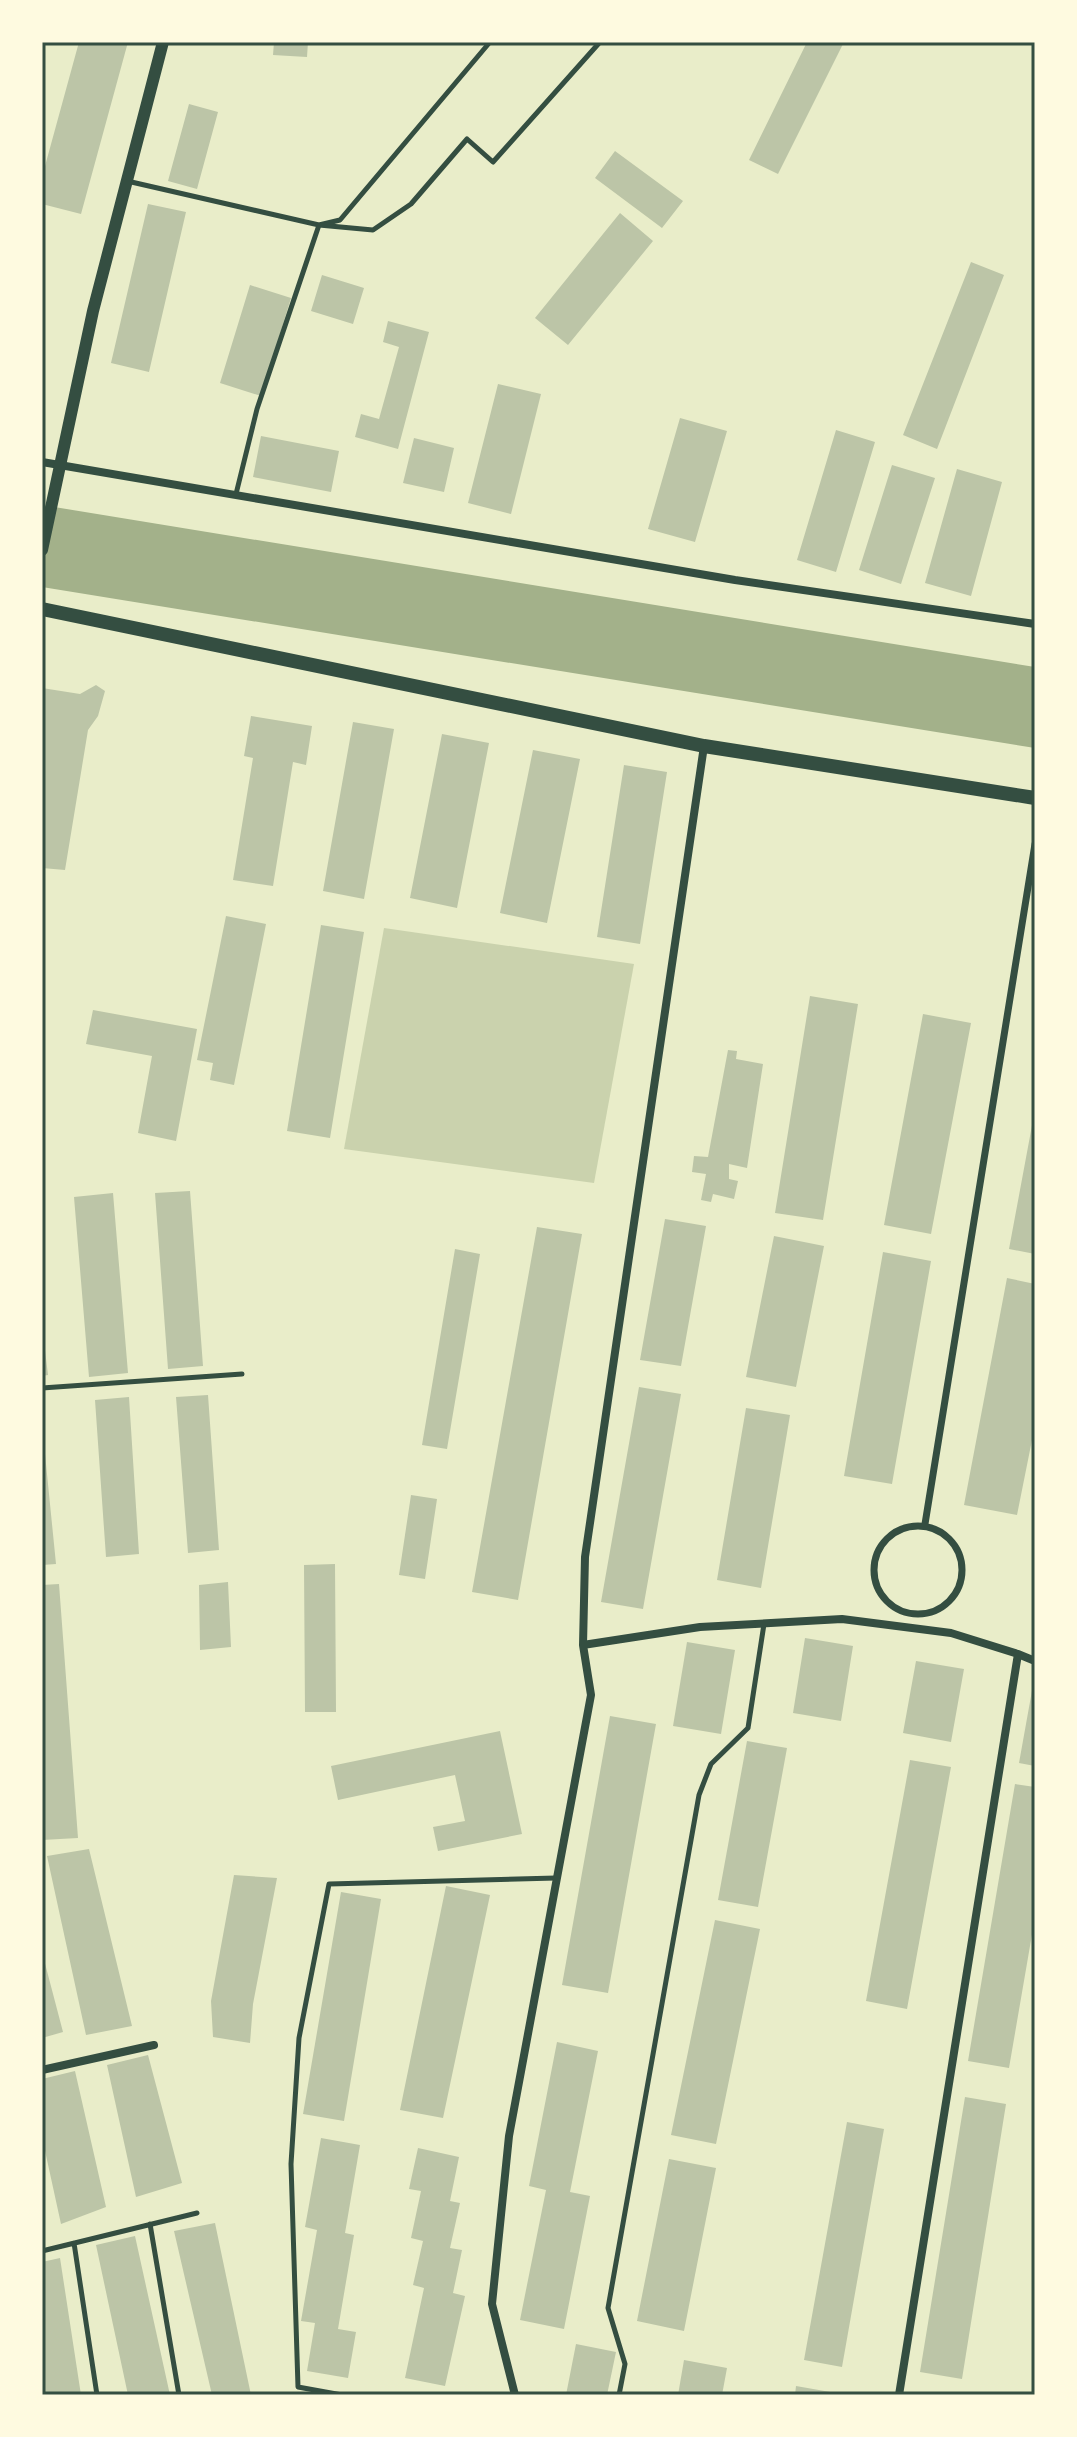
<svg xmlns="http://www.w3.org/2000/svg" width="1077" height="2437" font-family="'Fira Sans',sans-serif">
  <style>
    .green { fill: #cad2ad }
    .water { fill: #a3b18a }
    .building { fill: #bcc5a7 }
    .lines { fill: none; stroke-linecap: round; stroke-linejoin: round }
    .service { stroke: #344e41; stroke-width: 5 }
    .pedestrian { stroke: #344e41; stroke-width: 7 }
    .minor { stroke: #344e41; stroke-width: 8 }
    .tertiary { stroke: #344e41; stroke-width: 12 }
    .secondary { stroke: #344e41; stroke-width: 14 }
    .neatline { fill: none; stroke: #344e41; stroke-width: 3 }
  </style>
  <rect width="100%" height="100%" fill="#e9edc9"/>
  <!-- green -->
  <path class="green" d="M384,928L634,964L594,1183L344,1149Z"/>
  <!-- water -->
  <path class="water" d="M42,505L1035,667V748L42,587Z"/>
  <!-- building -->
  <path class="building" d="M79,42H128L81,214L42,204V177Z
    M274,42H308L307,57L273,55Z
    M807,42H844L778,174L749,160Z
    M189,104L218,112L197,189L168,181Z
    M615,151L683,201L662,228L595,178Z
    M148,204L186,212L149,372L111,363Z
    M620,213L653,241L568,345L535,318Z
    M971,262L1004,275L937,449L903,435Z
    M322,275L364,288L353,324L311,311Z
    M250,285L291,298L261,396L220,383Z
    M388,321L429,332L398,449L355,437L361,414L379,419L399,347L383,342Z
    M498,384L541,394L511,514L468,503Z
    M680,418L727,431L695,542L648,529Z
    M836,430L875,442L836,572L797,560Z
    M261,436L339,451L331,492L253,477Z
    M414,438L454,448L444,492L403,483Z
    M892,465L935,478L901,584L859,570Z
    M957,469L1002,482L971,596L925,583Z
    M96,685L105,691L98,716L88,730L65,870L42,868V688L80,694Z
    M251,716L312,726L306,765L293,762L273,886L233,880L253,758L244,756Z
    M353,722L394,729L364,899L323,891Z
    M442,734L489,743L457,908L410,898Z
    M533,750L580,759L547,923L500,913Z
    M624,765L667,772L640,944L597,937Z
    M226,916L266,924L234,1085L210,1080L213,1063L197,1060Z
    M321,925L364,932L330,1138L287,1131Z
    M810,996L858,1004L823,1220L775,1213Z
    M93,1010L197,1029L176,1141L138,1133L152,1056L86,1044Z
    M923,1014L971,1023L931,1234L884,1225Z
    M728,1050L737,1051L736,1059L763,1064L747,1168L729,1164V1179L738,1181L734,1199L713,1194L711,1202L701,1200L706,1174L692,1172L694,1156L708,1157Z
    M1033,1120H1035V1254L1009,1249Z
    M190,1191L203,1366L168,1369L155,1193Z
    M113,1193L128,1373L89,1377L74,1197Z
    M665,1219L706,1226L681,1366L640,1360Z
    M537,1227L582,1234L518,1600L472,1592Z
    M774,1236L824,1246L796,1387L746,1377Z
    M455,1249L480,1254L447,1449L422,1445Z
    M883,1252L931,1261L892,1484L844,1476Z
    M1007,1278L1035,1284V1425L1017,1515L964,1505Z
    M42,1326L48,1375L42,1376Z
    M639,1387L681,1394L643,1609L601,1602Z
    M208,1395L219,1550L188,1553L176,1397Z
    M129,1397L139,1554L106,1557L95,1400Z
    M746,1408L790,1415L761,1588L717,1580Z
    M42,1424L56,1564L42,1565Z
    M411,1495L437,1499L425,1579L399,1575Z
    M335,1564L336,1712H305L304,1565Z
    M228,1582L231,1647L200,1650L199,1585Z
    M59,1584L78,1838L42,1840V1585Z
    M805,1638L853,1646L841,1721L793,1713Z
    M687,1642L735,1650L721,1734L673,1726Z
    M916,1661L964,1669L951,1742L903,1733Z
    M1033,1685H1035V1766L1019,1763Z
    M610,1716L656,1724L608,1993L562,1985Z
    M500,1731L522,1834L438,1851L433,1827L465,1821L455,1775L338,1800L331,1766Z
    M747,1741L787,1748L758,1907L718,1900Z
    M910,1760L951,1767L907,2009L866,2001Z
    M1015,1784L1035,1787V1917L1009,2068L968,2061Z
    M89,1849L132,2026L86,2035L47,1856Z
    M234,1875L277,1878L253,2004L250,2043L213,2037L211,2001Z
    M446,1886L490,1895L443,2118L400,2110Z
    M341,1892L381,1899L344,2121L303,2114Z
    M715,1920L760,1929L716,2144L671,2135Z
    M42,1952L63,2032L42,2038Z
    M557,2042L598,2051L570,2192L590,2196L564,2329L520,2320L546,2190L529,2186Z
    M148,2055L182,2183L136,2197L107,2065Z
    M75,2071L106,2207L61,2224L42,2137V2079Z
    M965,2097L1006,2104L962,2379L920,2372Z
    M847,2122L884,2129L842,2367L804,2360Z
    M321,2138L360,2145L345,2233L354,2235L338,2329L356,2332L348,2378L307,2371L315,2323L301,2321L317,2230L305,2227Z
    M418,2148L459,2157L450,2201L460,2203L450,2248L462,2250L453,2293L465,2296L445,2386L405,2378L424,2288L413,2285L423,2241L411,2238L421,2191L409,2189Z
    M669,2159L716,2168L684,2331L637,2321Z
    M215,2223L251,2395H212L174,2231Z
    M135,2236L170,2395H128L96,2245Z
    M60,2258L81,2395H43L42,2388V2262Z
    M576,2344L616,2352L607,2395H566Z
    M684,2360L727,2368L722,2395H678Z
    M796,2386L836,2393L835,2395H795Z"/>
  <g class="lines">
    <!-- service -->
    <path class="service" d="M127,181L319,225L340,220L490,42
      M236,494L257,409L319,225L373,230L411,204L467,139L493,162L600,42
      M42,1388L242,1374
      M150,2224L179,2395
      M74,2243L97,2395
      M42,2251L197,2213
      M342,2395L298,2387L291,2164L299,2038L329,1884L556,1878
      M619,2395L625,2364L608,2308L699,1795L711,1764L748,1728L764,1624"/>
    <!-- pedestrian -->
    <path class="pedestrian" d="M925,1524L1035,844
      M874 1570a44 44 0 1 1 88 0a44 44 0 1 1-88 0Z"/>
    <!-- minor -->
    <path class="minor" d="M42,462L735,580L1035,624
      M583,1645L700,1627L842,1619L951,1633L1018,1654L899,2395
      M1018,1654L1035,1661
      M42,2070L154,2045
      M515,2395L492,2304L509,2136L591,1695L583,1645L585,1557L704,746"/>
    <!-- tertiary -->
    <path class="tertiary" d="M42,550L93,311L163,42"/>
    <!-- secondary -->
    <path class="secondary" d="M42,609L704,746L1035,798"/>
  </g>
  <!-- border -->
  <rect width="1077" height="2437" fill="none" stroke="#fefae0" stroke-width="88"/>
  <rect x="44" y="44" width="989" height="2349" class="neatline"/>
</svg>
